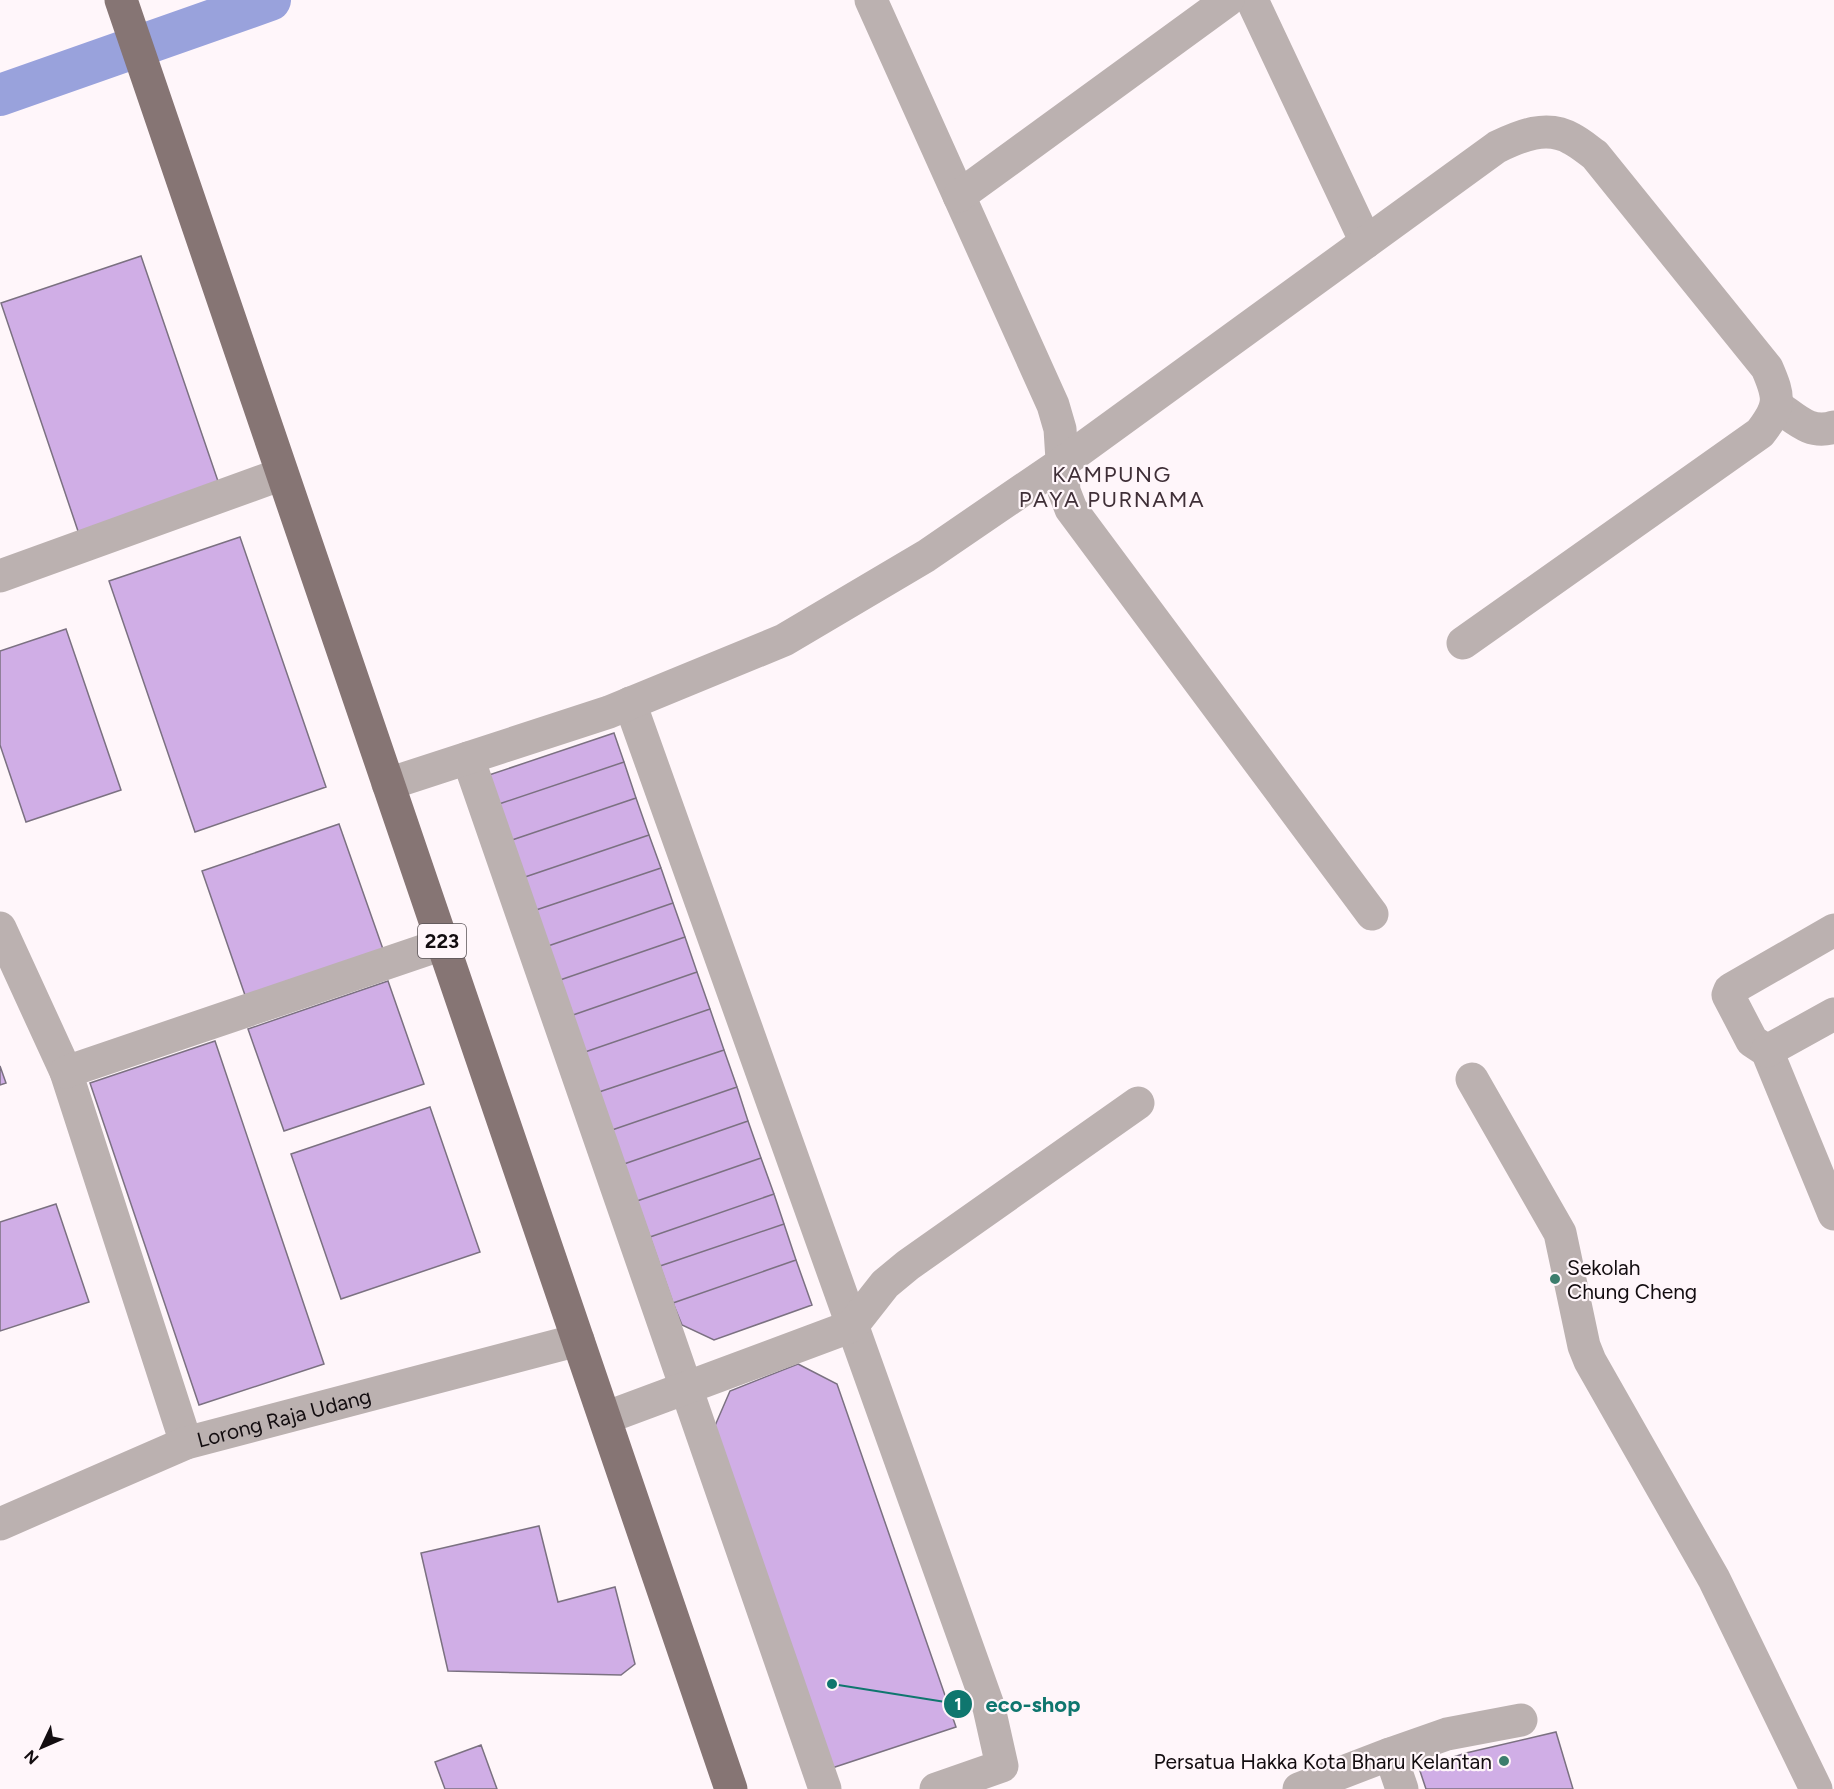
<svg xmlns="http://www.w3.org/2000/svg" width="1834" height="1789" font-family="Figtree,sans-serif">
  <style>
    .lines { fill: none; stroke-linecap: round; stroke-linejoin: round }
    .canal { stroke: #99a2dc; stroke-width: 42 }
    .building { fill: #d0aee6; stroke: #7b7181; stroke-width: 1.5 }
    .minor { stroke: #bbb1b0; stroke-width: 33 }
    .major { stroke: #867574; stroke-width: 33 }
    .poi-dot { fill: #3c7d6d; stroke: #fff6fa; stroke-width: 2 }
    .labels { text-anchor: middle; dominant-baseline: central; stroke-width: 4.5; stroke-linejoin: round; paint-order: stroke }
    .shield { fill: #fff6fa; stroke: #5a5356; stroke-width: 1.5 }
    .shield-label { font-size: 20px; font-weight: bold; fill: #130d10 }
    .poi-label { font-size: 21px; fill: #130d10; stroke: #fff6fa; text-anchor: start }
    .street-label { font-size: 21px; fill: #130d10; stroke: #fff6fa }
    .neighbourhood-label { font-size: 22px; letter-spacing: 1.5px; fill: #3f2f37; stroke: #fff6fa }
    .leader { fill: none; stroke: #0f766e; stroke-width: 2 }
    .callout-dot { fill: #0f766e; stroke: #fff6fa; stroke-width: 2 }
    .mark-label { font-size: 18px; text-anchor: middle; font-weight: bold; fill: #fff }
    .callout-label { font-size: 22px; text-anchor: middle; font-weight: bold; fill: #0f766e; stroke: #fff6fa; stroke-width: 4.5; stroke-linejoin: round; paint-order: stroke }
  </style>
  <rect width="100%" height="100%" fill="#fff6fa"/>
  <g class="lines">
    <!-- canal -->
    <path class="canal" d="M0,95L270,0"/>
  </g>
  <!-- building -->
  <path class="building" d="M141,256L220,487L79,534L1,303Z
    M240,537L326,787L195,832L109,581Z
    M66,629L121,790L26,822L0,745V651Z
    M614,733L624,762L499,804L489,775Z
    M624,762L636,798L512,840L499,804Z
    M636,798L649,835L525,877L512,840Z
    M339,824L384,952L246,998L202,871Z
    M649,835L661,868L536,910L525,877Z
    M661,868L673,903L548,946L536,910Z
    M673,903L685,937L560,980L548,946Z
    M685,937L697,972L573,1015L560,980Z
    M697,972L710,1009L585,1052L573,1015Z
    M388,981L424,1084L284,1131L248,1029Z
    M710,1009L724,1050L599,1092L585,1052Z
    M215,1041L324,1364L199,1405L90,1083Z
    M724,1050L737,1087L612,1130L599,1092Z
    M0,1066L6,1083L0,1085Z
    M737,1087L748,1121L624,1164L612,1130Z
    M430,1107L480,1252L341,1299L291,1154Z
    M748,1121L761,1158L637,1201L624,1164Z
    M761,1158L774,1194L650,1237L637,1201Z
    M774,1194L784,1224L660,1266L650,1237Z
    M56,1204L89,1302L0,1331V1222Z
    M784,1224L796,1260L673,1303L660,1266Z
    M796,1260L812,1305L714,1340L682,1325L673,1303Z
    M798,1364L837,1384L956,1727L832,1768L714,1428L730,1391Z
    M539,1526L558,1602L615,1587L635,1664L621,1675L448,1671L421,1553Z
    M1556,1732L1573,1789H1426L1419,1768L1466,1753Z
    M481,1745L497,1789H445L435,1762Z"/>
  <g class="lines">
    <!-- minor -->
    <g class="minor">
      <path d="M871,0L1053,405L1060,429L1064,491L1071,509L1372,914"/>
      <path d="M1252,0L1366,242"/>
      <path d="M959,196L1228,0"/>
      <path d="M1777,406C1796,419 1810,435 1834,427"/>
      <path d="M0,576L282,474"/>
      <path d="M630,703L989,1708L1002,1766L936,1789"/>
      <path d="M468,758L825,1789"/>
      <path d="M388,784L609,712L784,640L926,556L1062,463L1497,147C1520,136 1547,124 1572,139C1580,143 1588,150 1595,155L1767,368C1780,398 1781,406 1760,433L1463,643"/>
      <path d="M0,928L66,1072L186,1443"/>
      <path d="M1834,930L1733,988L1730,990L1728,995L1752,1041L1767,1051L1834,1214"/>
      <path d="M1767,1051L1834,1014"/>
      <path d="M66,1072L443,944"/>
      <path d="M1472,1079L1560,1233L1584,1346L1590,1361L1714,1579L1816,1789"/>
      <path d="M605,1418L852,1326L885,1284L908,1265L1138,1103"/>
      <path id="s1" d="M0,1524L186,1443L578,1340"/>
      <path d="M1390,1754L1402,1789"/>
      <path d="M1299,1789L1390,1754L1447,1734L1521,1720"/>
    </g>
    <!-- major -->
    <path class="major" d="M121,0L731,1789"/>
  </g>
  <!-- markers -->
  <g class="poi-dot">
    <circle cx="1555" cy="1279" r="6"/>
    <circle cx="1504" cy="1761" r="6"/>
  </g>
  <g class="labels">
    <!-- shield labels -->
    <rect class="shield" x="418" y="924" width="48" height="34" rx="4.5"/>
    <g class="shield-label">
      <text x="442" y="941">223</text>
    </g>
    <!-- poi labels -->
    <g class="poi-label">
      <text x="1567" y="1267">Sekolah<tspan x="1567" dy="24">Chung Cheng</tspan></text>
      <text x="1492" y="1761" text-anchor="end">Persatua Hakka Kota Bharu Kelantan</text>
    </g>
    <!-- street labels -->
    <g class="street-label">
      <text stroke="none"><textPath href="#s1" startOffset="304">Lorong Raja Udang</textPath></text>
    </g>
    <!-- neighbourhood labels -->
    <g class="neighbourhood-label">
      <text x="1112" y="474">KAMPUNG<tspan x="1112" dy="25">PAYA PURNAMA</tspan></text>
    </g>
  </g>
  <!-- callouts -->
  <path class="leader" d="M832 1684L958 1704"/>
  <g class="callout-dot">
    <circle cx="832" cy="1684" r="6"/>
    <circle cx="958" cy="1704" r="15"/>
  </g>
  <g class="mark-label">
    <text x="958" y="1710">1</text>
  </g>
  <g class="callout-label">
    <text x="1033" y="1712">eco-shop</text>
  </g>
  <!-- north arrow -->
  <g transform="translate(42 1747) rotate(226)" stroke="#fff6fa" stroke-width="4.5" paint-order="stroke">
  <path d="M0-4.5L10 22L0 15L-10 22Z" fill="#130d10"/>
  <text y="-9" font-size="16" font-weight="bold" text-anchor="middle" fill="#130d10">N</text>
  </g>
</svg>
